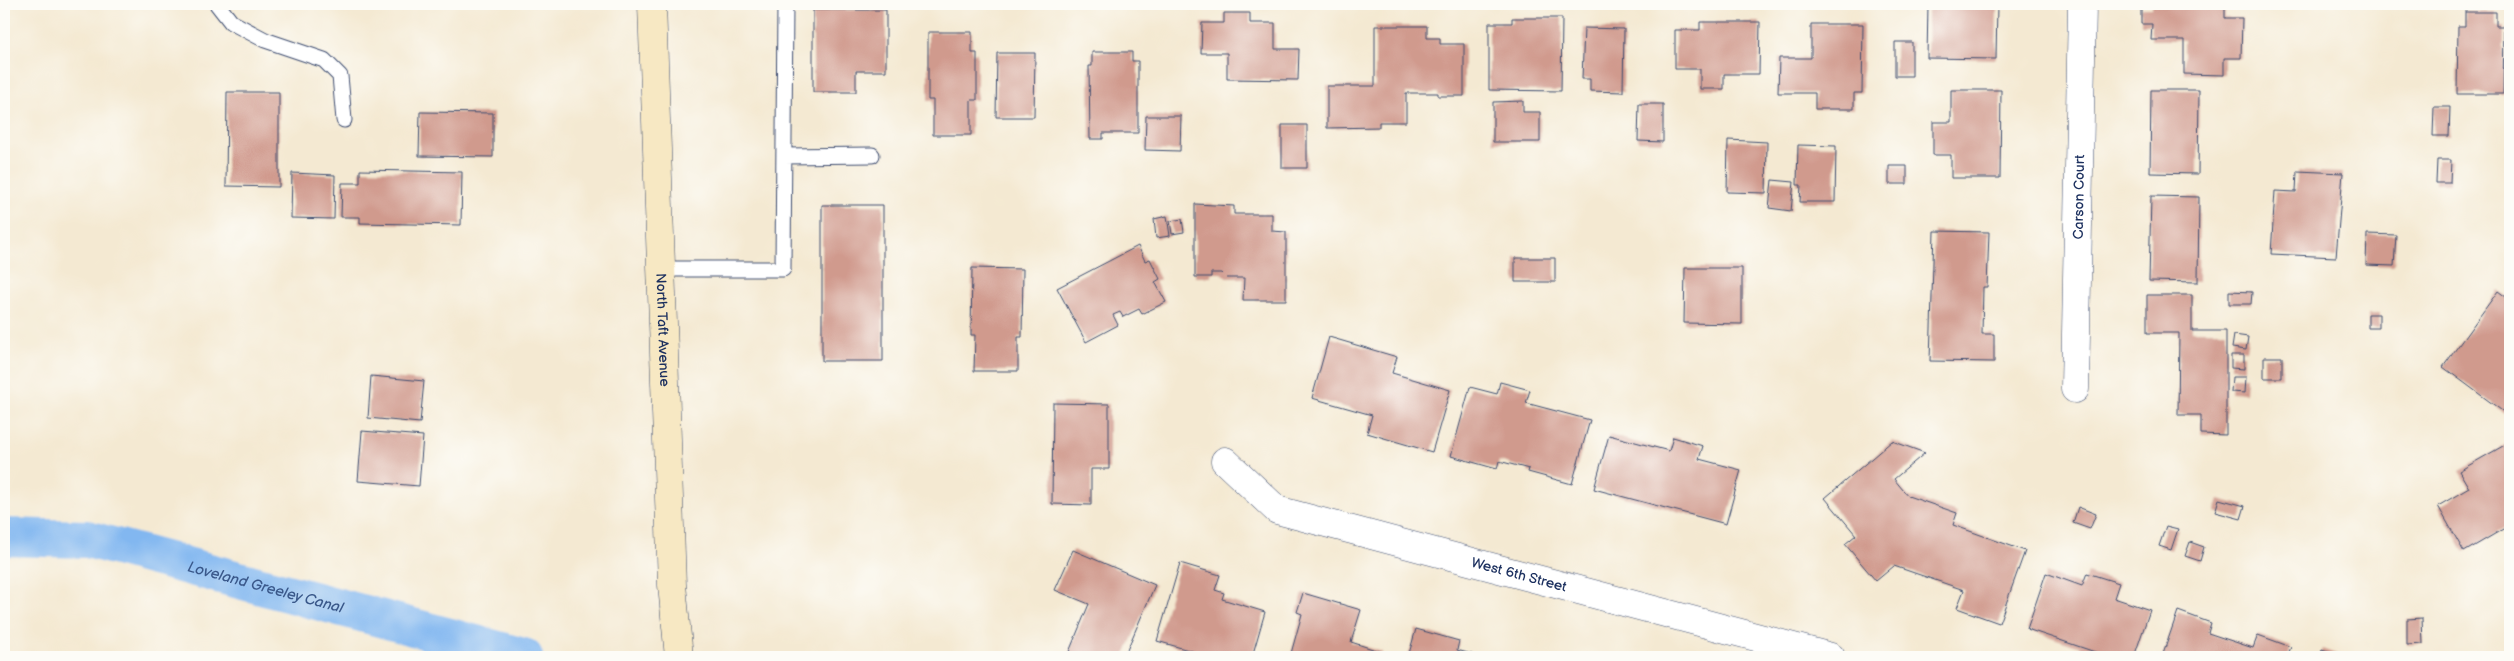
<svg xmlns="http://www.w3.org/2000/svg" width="2514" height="661" font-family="'Balsamiq Sans',sans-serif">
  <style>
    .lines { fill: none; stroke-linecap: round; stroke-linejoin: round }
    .canal { stroke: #82b7f0; stroke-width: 38 }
    .building { fill: #d09a8d }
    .lane-casing { stroke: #3c4b6f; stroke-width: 17 }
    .street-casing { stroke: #3c4b6f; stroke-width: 29 }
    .secondary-casing { stroke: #3c4b6f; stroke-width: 29 }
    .lane { stroke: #fff; stroke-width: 15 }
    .street { stroke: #fff; stroke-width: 28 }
    .secondary { stroke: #f7e8c3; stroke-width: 28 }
    .labels { text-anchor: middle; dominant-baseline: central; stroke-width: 4; stroke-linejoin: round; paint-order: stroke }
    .street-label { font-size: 14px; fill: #1b2f5e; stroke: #fdfcf7 }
    .water-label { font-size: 15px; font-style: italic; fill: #3a588a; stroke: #fdfcf7 }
  </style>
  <rect width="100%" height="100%" fill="#fdfcf7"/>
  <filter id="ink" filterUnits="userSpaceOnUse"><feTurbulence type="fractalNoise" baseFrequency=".02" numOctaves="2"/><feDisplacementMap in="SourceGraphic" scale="10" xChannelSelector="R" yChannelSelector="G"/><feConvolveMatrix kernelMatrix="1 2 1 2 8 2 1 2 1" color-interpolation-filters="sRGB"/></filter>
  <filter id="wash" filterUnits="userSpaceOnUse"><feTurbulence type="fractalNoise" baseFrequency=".0096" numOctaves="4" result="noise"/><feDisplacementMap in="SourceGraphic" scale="20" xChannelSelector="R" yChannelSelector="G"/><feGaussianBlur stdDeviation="1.12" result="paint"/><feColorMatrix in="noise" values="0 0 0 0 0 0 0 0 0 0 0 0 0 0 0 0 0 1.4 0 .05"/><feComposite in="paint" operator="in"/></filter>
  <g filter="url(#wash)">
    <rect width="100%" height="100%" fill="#f4e9d2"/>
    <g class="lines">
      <!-- canal -->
      <path class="canal" id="s1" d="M4,537L87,539L524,657"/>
    </g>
    <g id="blocks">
      <!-- building -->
      <path class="building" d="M1928,4H1997L1996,59L1927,58Z
        M2152,4H2225V18H2242L2241,58H2224V75L2184,74V40H2151L2152,24H2141V8H2152Z
        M813,10H886V71H856V92H813Z
        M2465,12H2496V26H2504L2503,94H2457L2458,26H2465Z
        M1224,13H1250V23H1275V49H1299L1298,80L1227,79V53H1201L1202,23H1224Z
        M1512,18H1562L1561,91L1489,90V23H1512Z
        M1700,22H1760L1759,74H1724V89H1700V69H1675V30H1700Z
        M1811,24H1863L1862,93H1854V109H1815V93H1778L1779,58H1811Z
        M1375,26H1427V38H1440V44H1464V96H1438V93H1406V122H1379V127L1327,128V86H1375Z
        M1584,28L1624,29L1623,92L1590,91V79H1582Z
        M928,32H972V53H977V100H971V135H933V100H928Z
        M1895,42H1912V76H1895Z
        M1092,52H1132V61H1138V133H1103V139H1090L1089,66H1092Z
        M997,53H1035L1034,117H996Z
        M1951,90H2001L2000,178H1951V155H1933V122H1951Z
        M2151,90H2199L2198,174L2150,173Z
        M227,92H279V187L226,186Z
        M1523,101V112H1540V142H1493V102Z
        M1639,104H1663V142L1638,141Z
        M2434,107H2450L2449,136H2433Z
        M420,112L493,113V157L419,156Z
        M1146,116H1181L1180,151L1145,150Z
        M1282,125H1307V168H1282Z
        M1728,140L1767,142L1766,193L1727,192Z
        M1798,145L1836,146L1835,202H1800L1801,185H1797Z
        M2437,160H2451L2450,183H2436Z
        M1889,166H1907V184H1889Z
        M360,170L462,172L461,225L360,223V217H341L342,183H360Z
        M2297,171L2343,173L2336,257L2271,254L2275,191L2296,192Z
        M292,173L335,175L334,219L291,218Z
        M1772,180L1794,182L1791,211L1769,208Z
        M2151,196L2199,197L2198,282L2149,281Z
        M1195,204L1234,206V214H1272V231L1286,232V300H1243L1244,278H1227L1222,273H1211V277H1195Z
        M822,205H883V361H822Z
        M1167,216L1170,236L1156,238L1154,219Z
        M1182,219L1184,232L1172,234L1170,221Z
        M1934,231L1989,232L1987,287H1983L1982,334H1994V362L1930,361Z
        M2367,234L2396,235L2394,266L2366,265Z
        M1138,246L1145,261L1150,259L1160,279L1155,282L1166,302L1142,314L1139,309L1123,317L1120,312L1113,315L1118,325L1086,342L1057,288Z
        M1515,258H1555V282H1515Z
        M972,268L1023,269L1022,337H1018V371H974L975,335H971Z
        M1685,268H1742V324L1684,323Z
        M2229,291L2252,292L2251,304H2229Z
        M2498,291L2510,300V352L2508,355L2510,357V405L2505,413L2443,367Z
        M2147,295H2192V331H2226V435L2201,434V415H2178L2179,333H2147Z
        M2368,314H2379V328H2368Z
        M2234,335L2248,337L2246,350L2232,348Z
        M1329,337L1397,357L1392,373L1450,390L1432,452L1367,433L1372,415L1312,398Z
        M2231,355H2244V369L2231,368Z
        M2264,357H2282V378H2264Z
        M371,376L424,381L420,423L368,418Z
        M2232,377H2246L2245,393L2231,392Z
        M1500,382L1530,390L1526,403L1590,420L1572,484L1528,472L1529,469L1499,461L1497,469L1451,456L1470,387L1497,394Z
        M1053,403L1109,404V469H1091V505L1052,504Z
        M362,431L423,436L419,486L358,481Z
        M1609,435L1669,451L1673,437L1703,446L1699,459L1741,470L1726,524L1594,489Z
        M1892,441L1925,453L1894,479L1908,496L1957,513L1953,525L2025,551L1999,623L1957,608L1964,590L1894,566L1876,581L1845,544L1856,535L1825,498Z
        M2510,442V525L2464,552L2438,506L2469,488L2459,471Z
        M2219,499L2245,506L2241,519L2215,512Z
        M2078,507L2096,514L2090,529L2073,523Z
        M2166,526L2178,529L2171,550L2159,546Z
        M2190,542L2204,547L2200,561L2185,556Z
        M1073,550L1155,585L1124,657H1080L1069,652L1089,604L1055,590Z
        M1180,563L1220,575L1215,590L1224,593L1222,599L1265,612L1252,657H1213L1157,641Z
        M2046,573L2082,586L2087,573L2119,583L2114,598L2150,610L2134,657H2110L2027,629Z
        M1303,593L1361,610L1351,642L1382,652L1381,657H1290L1302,614L1297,612Z
        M2178,611L2211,623L2208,633L2253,648L2258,635L2291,647L2287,657H2162Z
        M2422,618L2423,644L2407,645V619Z
        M1416,629L1459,641L1457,650L1482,657H1408Z
        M2322,649L2344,657H2319Z"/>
    </g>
  </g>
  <g filter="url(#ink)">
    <use href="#blocks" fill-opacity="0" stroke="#3c4b6f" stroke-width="1"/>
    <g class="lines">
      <!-- lane casing -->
      <g class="lane-casing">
        <path id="lane" d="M217,4L231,22L265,40L324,60L340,76L344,120
          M784,156L872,155
          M661,269H783L785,4"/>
      </g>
      <!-- street casing -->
      <g class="street-casing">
        <g id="street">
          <path id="s2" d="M2075,389L2082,4"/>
          <path id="s3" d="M1225,461L1277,510L1831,657"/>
        </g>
      </g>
      <!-- secondary casing -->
      <g class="secondary-casing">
        <g id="secondary">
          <path id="s4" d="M652,4L672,585L679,657"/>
        </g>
      </g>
      <!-- lane -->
      <use href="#lane" class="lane"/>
      <!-- street -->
      <use href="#street" class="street"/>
      <!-- secondary -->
      <use href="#secondary" class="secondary"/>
    </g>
  </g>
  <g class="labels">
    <!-- street labels -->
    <g class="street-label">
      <text stroke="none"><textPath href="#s2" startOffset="192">Carson Court</textPath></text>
      <text stroke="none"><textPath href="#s4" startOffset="326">North Taft Avenue</textPath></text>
      <text stroke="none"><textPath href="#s3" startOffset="322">West 6th Street</textPath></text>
    </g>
    <!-- water labels -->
    <g class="water-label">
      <text stroke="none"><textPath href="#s1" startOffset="268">Loveland Greeley Canal</textPath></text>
    </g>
  </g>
  <!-- margin -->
  <rect width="2514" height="661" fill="none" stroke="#fdfcf7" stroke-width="20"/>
</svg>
